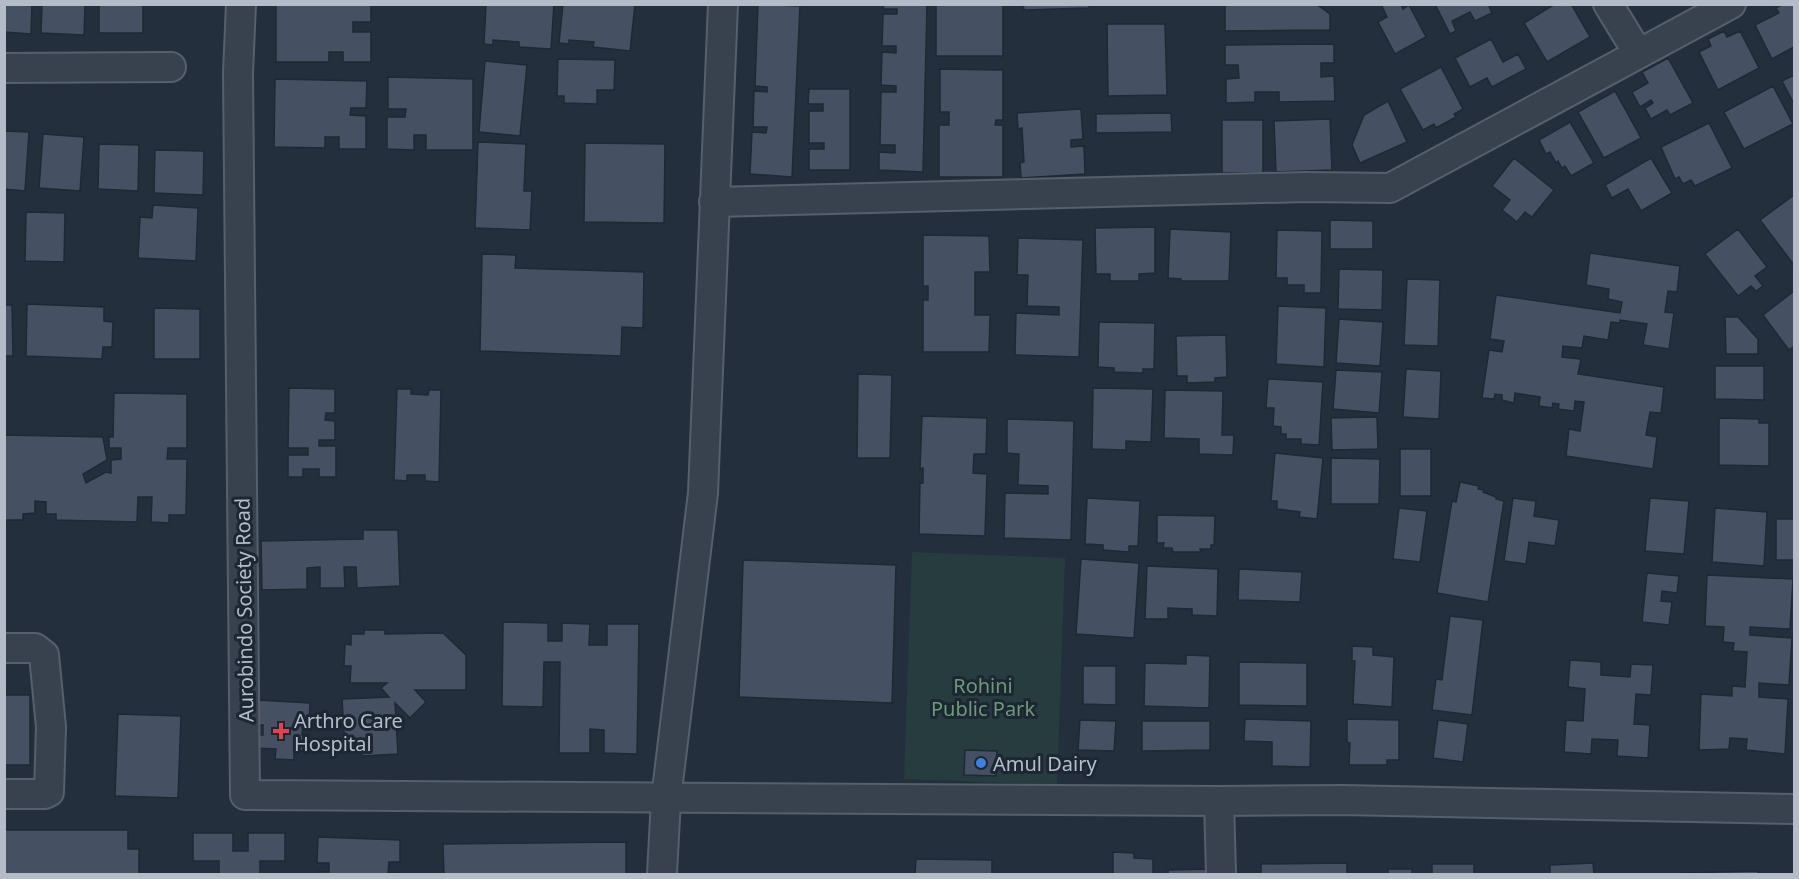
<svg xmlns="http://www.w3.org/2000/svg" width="1799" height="879" font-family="'Noto Sans',sans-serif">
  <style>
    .green { fill: #263c3f }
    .building { fill: #455162; stroke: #1f2835; stroke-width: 1.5 }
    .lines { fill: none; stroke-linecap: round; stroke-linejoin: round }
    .minor-casing { stroke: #565f6c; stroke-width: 32 }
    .minor { stroke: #38414e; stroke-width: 28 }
    .health-dot { fill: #e0444e; stroke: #1d2633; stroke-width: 2 }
    .shop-dot { fill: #3f7fe0; stroke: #1d2633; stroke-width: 2 }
    .labels { text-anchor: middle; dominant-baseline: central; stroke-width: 6; stroke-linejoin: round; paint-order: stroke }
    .street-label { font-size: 20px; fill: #b4bcc9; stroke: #1d2633 }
    .park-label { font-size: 20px; fill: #6b9a76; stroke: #1d2633 }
    .poi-label { font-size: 20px; fill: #b4bcc9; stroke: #1d2633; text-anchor: start }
  </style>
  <rect width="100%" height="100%" fill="#242f3e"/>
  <!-- green -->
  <path class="green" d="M912,552L1065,558L1057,785L904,779Z"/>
  <!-- building -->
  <path class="building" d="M4,4H32L31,34L4,32Z
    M42,4H85L84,35L41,33Z
    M99,4H143V33H99Z
    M276,4H371V22H353V32H371V62H343V52H329V62H276Z
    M486,4H554L551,49L519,47V42L493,40V45L484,44Z
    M563,4H635L630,51L593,47L594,42L569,40V44L559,43Z
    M758,4L800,6L792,177L750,174L752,132L766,133L767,127H753L754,91L767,92V87L755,86Z
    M884,4H927L923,172L879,170V152L895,153V145H880L881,92H896V86L881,85L882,52L896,53V46H882L883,14H897V9H883Z
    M936,4H1003V56H936Z
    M1023,4H1089V8L1024,10Z
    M1225,4H1316L1330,14V30L1225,31Z
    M1381,4H1401L1403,9L1409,5L1426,37L1395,54L1378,22L1387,17Z
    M1435,4H1488L1492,13L1475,21L1470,12L1452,21L1456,31L1450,34Z
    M1555,4H1571L1590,37L1547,62L1524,23Z
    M1783,4H1794V47L1772,59L1755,25L1779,13L1776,8Z
    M1107,24H1165L1167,95L1108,96Z
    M1724,31L1727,37L1740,31L1759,68L1718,90L1699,52L1711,46L1708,39Z
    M1491,39L1503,62L1518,54L1526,69L1492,87L1487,78L1470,87L1455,58Z
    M1334,44V63H1321V77L1334,76L1335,101L1279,102V92H1255V102L1226,103V79L1239,78L1238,65H1225V45Z
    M1668,58L1693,103L1670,115L1667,110L1651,119L1645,108L1653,103L1651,100L1640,107L1632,92L1648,83L1642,72Z
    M558,59L615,60L614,90H597V104L564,103V96H557Z
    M485,61L527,65L520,136L479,132Z
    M1441,67L1463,109L1454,114L1456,117L1436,128L1434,124L1423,130L1400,89Z
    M940,69L1003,70V120H996L995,125H1003V177H939V125H949V112H940Z
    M1794,75V104L1782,81Z
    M388,77L473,79V150H426V135H414V150L387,149V117H405L406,109H388Z
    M275,79L367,81L366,108H351L350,115L366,116V149H339V137H325V148L274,147Z
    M1773,86L1793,124L1744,149L1724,112Z
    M809,89H850V170H809V149H824V143H809V111H823V104H808Z
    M1615,91L1641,138L1604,158L1578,112Z
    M1388,101L1407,142L1360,163L1352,145L1364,115Z
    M1081,109L1083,139L1071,140V147L1084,146L1085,174L1021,178L1020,163L1024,162L1022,128L1018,129L1017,113Z
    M1171,113L1172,132L1096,133V114Z
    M1330,119L1332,170L1276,172L1274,121Z
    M1222,120H1263V173H1222Z
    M1570,122L1594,163L1571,176L1565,166L1562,168L1558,161L1556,163L1550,152L1546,154L1539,140Z
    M1709,123L1732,168L1695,186L1691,180L1683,184L1679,177L1675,179L1661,147Z
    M4,131L29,132L25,191L4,189Z
    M43,134L84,137L80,191L39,188Z
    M478,142L526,144L524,191H532L530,230L475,228Z
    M585,143L665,144L664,223L584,222Z
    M99,144L139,145L138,191L98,189Z
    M155,150L204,151L203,195L154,193Z
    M1514,158L1554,190L1532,217L1525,212L1517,222L1502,210L1510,200L1492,186Z
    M1651,158L1672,193L1641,211L1628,189L1612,198L1605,185Z
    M1794,195V265L1760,220Z
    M153,205L198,208L196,261L138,258L140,217L152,218Z
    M26,212L65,213L64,262L25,261Z
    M1330,220L1373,221V249H1330Z
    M1155,227V273L1139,274V281H1110V274H1096L1095,228Z
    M1170,229L1231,232L1229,281H1181V279L1168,278Z
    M1738,229L1767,267L1755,276L1763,286L1756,291L1751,286L1738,296L1705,254Z
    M1277,230L1322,231L1321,293H1304V285H1287V278H1276Z
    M923,235L989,236L990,272H975V315H990L989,352H923V300H928V286H923Z
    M1018,238L1083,240L1079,357L1015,355L1016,313L1059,315V307L1027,306L1028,275H1017Z
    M1590,253L1680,266L1677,292L1668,291L1665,312L1674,313L1669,349L1643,345L1647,324L1620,320V323L1611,322L1608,340L1584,336L1582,348L1563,346L1562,357L1581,359L1578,374L1664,387L1661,413L1650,412L1646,435L1657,437L1653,469L1566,456L1569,429L1580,431L1584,402L1575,401L1574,411L1558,409L1559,404L1553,403L1552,408L1539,406L1540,397L1515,393L1514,403L1502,400V395L1495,394L1494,399L1482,398L1489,350L1502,352L1504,341L1490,339L1496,295L1620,313L1622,302L1608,299L1609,289L1586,285Z
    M482,254L516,255L515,268L644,272L643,328L622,327L621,356L480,351Z
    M1339,269L1383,270L1382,310L1338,309Z
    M1407,279L1440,280L1438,346L1404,345Z
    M1794,291V346L1789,350L1763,315Z
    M27,304L104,307V321L113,322L112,347H103L102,359L26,356Z
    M4,305H12L13,356H4Z
    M1278,306L1326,308L1324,367L1276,364Z
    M154,308L200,309V359H154Z
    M1725,317H1738L1758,339V354H1726Z
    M1339,319L1383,322L1380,366L1336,363Z
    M1099,322L1155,323L1154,369H1143V373L1114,372V368L1098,367Z
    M1226,335L1227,377L1215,378V382L1187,383V376H1177L1176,336Z
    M1715,366H1764V400L1715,399Z
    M1406,369L1441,371L1439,419L1403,417Z
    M1336,370L1382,372L1379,413L1333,409Z
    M858,374L892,375L890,458H857Z
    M1268,379L1323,382L1319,445L1301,444V439H1286V434H1281V427L1273,426L1274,408H1266Z
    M289,388L335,389V413H326L325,420L335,421V440H319V446H336V477H319V469H303V477H288V455H308V448H288Z
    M1093,388L1153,389L1151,442L1126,441V450L1092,449Z
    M397,389H411V394L428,395L429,390H441L439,482L425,481V475H407V481L394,480Z
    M1165,390L1223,391L1222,435H1234L1233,455L1199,454V439L1164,438Z
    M114,393L187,394V448H168L167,459H187L186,515H169V523L151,522L152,497H138L137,522L56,520V514H46V502L35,501V513L23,514V520H4V435L103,437L107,460L83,474L86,483L106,472L111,473V460L121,459V448H109V437H113Z
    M922,416L987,418L986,454H974L973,473L987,474L985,536L919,534L920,483H923V468L920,469Z
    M1377,417L1378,449L1332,450L1331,418Z
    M1719,418L1759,419V423H1769V466L1719,465Z
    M1007,419L1074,421L1071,540L1004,538L1005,493L1048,494V486L1018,485L1019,454L1007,453Z
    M1400,449H1431V496H1400Z
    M1275,453L1323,458L1317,519L1299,517L1300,512L1277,509V501H1271Z
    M1331,458L1380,459L1379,504H1331Z
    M1460,482L1479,486L1478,489L1484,490L1483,492L1496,497V499L1504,501L1488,602L1437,593L1452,501L1456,502Z
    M1087,498L1140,501L1138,546H1129V552L1103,550V545L1085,544Z
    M1513,498L1536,501L1534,516L1559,520L1555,546L1529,542L1526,564L1504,561Z
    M1650,498L1689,501L1684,554L1645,551Z
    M1399,508L1427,511L1420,562L1393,559Z
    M1715,508L1767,512L1764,566L1712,562Z
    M1157,515L1215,516L1214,545H1211V549H1200L1201,552H1173L1172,548H1163L1164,543H1157Z
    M1776,519H1794V560H1776Z
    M363,530H398L400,586L357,588L356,567H344L345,588H320V567L307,568V589L262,590L261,541L363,539Z
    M1081,559L1139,563L1134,638L1076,634Z
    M743,560L896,565L892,703L739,697Z
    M1147,566L1218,569L1217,616L1192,615V609L1168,608V619H1145Z
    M1239,569L1302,572L1300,602L1238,600Z
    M1647,573L1679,576L1677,593L1662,591L1661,601L1672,602L1669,625L1642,622Z
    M1707,575L1793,579L1790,629L1750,627V635L1792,638L1789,685L1759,683V697L1788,699L1785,754L1746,750L1747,739L1730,738L1729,749L1699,750L1701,694L1732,696V686L1745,687L1747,652L1733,651L1734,643L1723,642L1724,627L1705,626Z
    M1450,616L1483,620L1472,715L1432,710L1436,679L1442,680Z
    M503,622L548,623V641H562V623L590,624L589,645H607V624H639L637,754L604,753V730L590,729V753H559L560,662H544L543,707L502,706Z
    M364,630H385V634L443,633L466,655V690H415L426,702L410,718L395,703L398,754L363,756L344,732L342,699L389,697L381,688L387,683H350L351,666H344L345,644L351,645V634H364Z
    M1352,646L1373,647V655L1394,657L1392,707L1353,704L1355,661H1352Z
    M1186,655L1210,656L1209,708L1144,706L1145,663L1186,664Z
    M1570,660L1601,662V675L1630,677L1631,664L1653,665L1651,695L1636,694L1634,724L1650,725L1648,758L1617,756L1618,740L1592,739L1591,754L1564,752L1566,720L1583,721L1585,689L1568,687Z
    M1239,662L1307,663V706L1239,705Z
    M1083,666H1116V705L1083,704Z
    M4,695H30V765H4Z
    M257,700L310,703L309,722L303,721L302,735H309L308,751L294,750V760L275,759L276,749L255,748V735H263V725H256Z
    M118,714L181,716L178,798L115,796Z
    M1245,719L1311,721L1310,767L1272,766V742L1244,741Z
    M1347,719L1399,720V760H1387V765H1349L1350,743L1347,742Z
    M1080,720L1116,721L1114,751L1078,750Z
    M1438,720L1468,724L1463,762L1433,758Z
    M1142,721H1210V750L1142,751Z
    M965,750L997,751L996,776L964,775Z
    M4,830H128V849H139V874H4Z
    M193,833H233V851H248V833H285V861H260V874H219V861H193Z
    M318,837L400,840V862H389L388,873H399V874H317V872H329V863H317Z
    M626,842V874H444L443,844Z
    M1113,852L1134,853V858L1153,859V874H1113Z
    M916,859L992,860V874H915Z
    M1347,863V874H1261V864Z
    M1593,863L1594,874H1550V865Z
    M1432,864H1474V874H1432Z
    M1208,869V874H1168V870Z
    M1388,869H1412V874H1388Z
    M1758,871V874H1681V873Z"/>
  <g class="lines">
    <!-- minor casing -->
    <g class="minor-casing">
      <path id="minor" d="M241,4L238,73L245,795L1219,801L1342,800L1794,809
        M1608,4L1638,53
        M4,68L171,67
        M714,202L1306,187L1390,188L1731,4
        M4,648H35L44,655L51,727L49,792L45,794H4
        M1219,801L1221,874
        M662,874L666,799L703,493L723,4"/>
    </g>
    <!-- minor -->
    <use href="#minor" class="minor"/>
  </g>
  <!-- markers -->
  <path class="health-dot" d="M278 722h6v6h6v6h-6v6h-6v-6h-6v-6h6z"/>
  <circle class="shop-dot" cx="981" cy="763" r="6"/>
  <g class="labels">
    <!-- street labels -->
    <g class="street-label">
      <text transform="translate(244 610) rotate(-91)">Aurobindo Society Road</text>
    </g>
    <!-- park labels -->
    <g class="park-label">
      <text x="983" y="685">Rohini<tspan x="983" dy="23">Public Park</tspan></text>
    </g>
    <!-- poi labels -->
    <g class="poi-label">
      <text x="294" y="720">Arthro Care<tspan x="294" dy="23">Hospital</tspan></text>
      <text x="993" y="763">Amul Dairy</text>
    </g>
  </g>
  <!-- border -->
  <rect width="1799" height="879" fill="none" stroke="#b4bcc9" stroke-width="12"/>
</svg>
